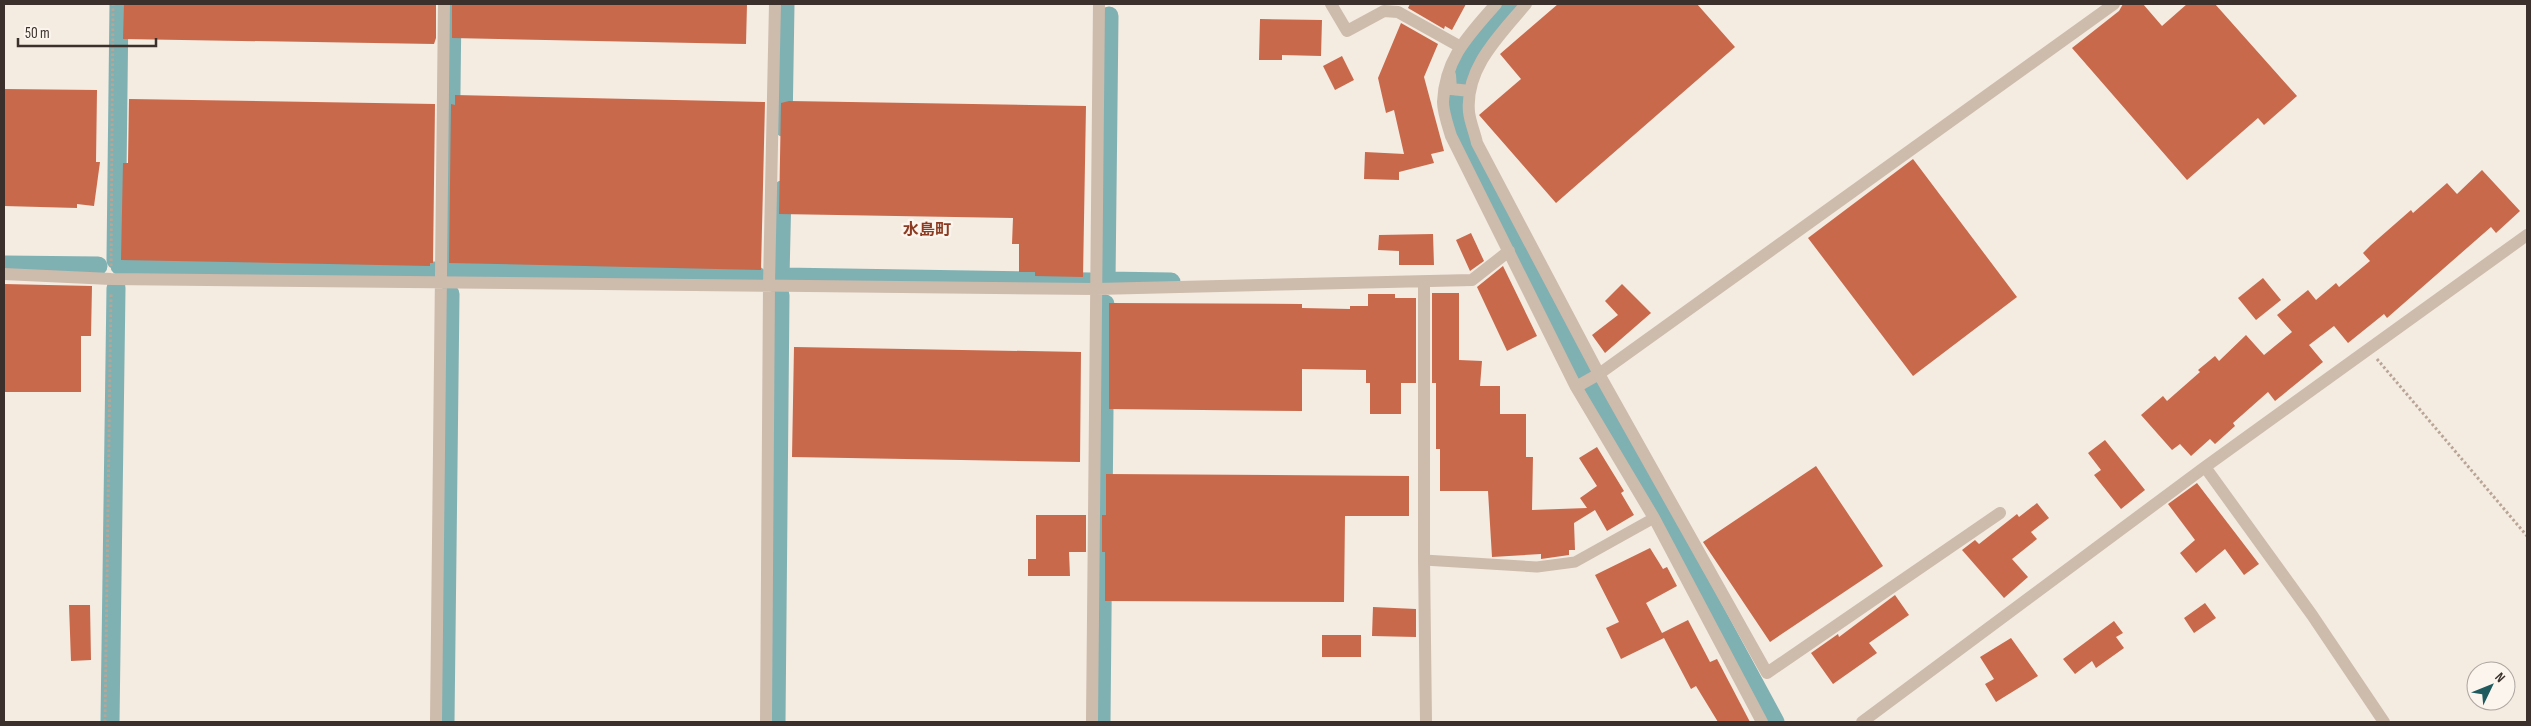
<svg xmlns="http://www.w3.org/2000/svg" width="2531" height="726" font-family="'Sofia Sans Condensed','Noto Sans JP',sans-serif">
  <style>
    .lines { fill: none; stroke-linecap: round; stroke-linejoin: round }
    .canal { stroke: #7fb0b2; stroke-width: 19 }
    .building { fill: #c8694b }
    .path { stroke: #b9a596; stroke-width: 3; stroke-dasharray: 2.5 2.5; stroke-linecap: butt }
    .service { stroke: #cdbbac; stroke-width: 11 }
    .minor { stroke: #cdbbac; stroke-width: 12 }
    .labels { text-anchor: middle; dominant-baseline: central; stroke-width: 5; stroke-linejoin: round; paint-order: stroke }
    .quarter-label { font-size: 16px; font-weight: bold; fill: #8c3b22; stroke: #fbf5ee }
  </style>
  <rect width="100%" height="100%" fill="#f4ebe1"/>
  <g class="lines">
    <!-- canal -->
    <path class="canal" d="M1509,4C1467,56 1443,77 1464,148L1775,722
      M1109,16L1106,281L1171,282
      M783,127L785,4
      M116,260L119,4
      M449,261L452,4
      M4,265L98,266
      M120,266L434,271
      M452,270L757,276
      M780,277L782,190
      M782,277L1090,282
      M110,722L116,288
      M445,722L450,294
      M776,722L780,295
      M1101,722L1105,304"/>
  </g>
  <!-- building -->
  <path class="building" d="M124,4H436V38L434,44L123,39Z
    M452,4H747L746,44L452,38Z
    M1410,4H1466L1452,30L1445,26L1444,29L1408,8Z
    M1558,4H1697L1735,47L1556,203L1479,115L1521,79L1500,54Z
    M2123,4H2143L2162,26L2187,4H2215L2297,96L2264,125L2258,118L2187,180L2072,48L2119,11Z
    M1260,19L1322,20L1321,56L1282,55V60H1259Z
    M1401,23L1438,44L1424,77L1444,151L1431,154L1434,163L1399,172V180L1364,179L1365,152L1404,154L1394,110L1386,113L1378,78Z
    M1342,56L1354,80L1335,90L1323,66Z
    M4,89L97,90L96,162H100L94,206L77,204V208L4,206Z
    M455,95L765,102L761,270L449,263L451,104L455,105Z
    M129,99L435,104L433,263H430V266L121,260L123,163H128Z
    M789,101L1086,106L1083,277L1035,276V272H1019V244H1012L1013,218L779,214L781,103Z
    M1913,159L2017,297L1913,376L1808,238Z
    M2482,170L2520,211L2496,233L2491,227L2387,318L2384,314L2348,343L2334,326L2309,345L2323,362L2275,401L2268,392L2233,423L2235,426L2215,444L2210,439L2191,456L2180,444L2172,450L2141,415L2163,396L2167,401L2200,372L2198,370L2215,356L2219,361L2246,335L2264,355L2292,332L2277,315L2308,290L2316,300L2336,283L2339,287L2370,261L2363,253L2371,245L2411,210L2413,213L2447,183L2457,194Z
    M1471,233L1484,261L1470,271L1456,240Z
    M1433,234L1434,265H1399V251L1378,250L1379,235Z
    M1503,266L1537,336L1507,351L1477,287Z
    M2263,278L2281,300L2256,320L2238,298Z
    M4,284L92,286L91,336H81V392H4Z
    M1622,284L1651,313L1605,353L1592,335L1618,315L1605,301Z
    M1432,293H1459V360L1482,361L1480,386H1500V414H1526V457H1533L1532,510L1587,508L1580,498L1597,486L1579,458L1597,447L1624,491L1621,493L1634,515L1607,531L1595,510L1574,523L1575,550H1569V555L1541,559V554L1492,557L1488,491H1440V449H1436V383H1432Z
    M1368,294H1395V298H1416V383H1401V414H1370V383H1366V370L1302,369V411L1109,409V303L1302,304V308L1350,309V306H1368Z
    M794,347L1081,352L1080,462L792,457Z
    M2105,440L2145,490L2121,509L2094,475L2101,470L2088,453Z
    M1816,466L1883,566L1770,642L1703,542Z
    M1106,474L1409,476V516H1345L1344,602L1105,601V552H1102V515H1106Z
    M2197,483L2259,564L2244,575L2225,549L2196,573L2180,553L2195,540L2168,504Z
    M2037,503L2049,518L2031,532L2037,539L2012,559L2028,577L2004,598L1962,550L1975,540L1979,544L2017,514L2019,517Z
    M1036,515H1086V552H1069L1070,576H1028V559H1036Z
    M1650,548L1663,569L1667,567L1677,586L1646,603L1662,633L1688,620L1710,662L1717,659L1750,722H1718L1696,686L1691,689L1664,638L1621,659L1606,628L1619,622L1595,575Z
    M1895,595L1909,615L1869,643L1877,653L1833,684L1811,653L1838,634L1839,637Z
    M2205,603L2216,618L2194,633L2184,618Z
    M69,605H90L91,660L71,661Z
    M1373,607L1416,609V637L1372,636Z
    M2114,621L2123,633L2116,637L2124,648L2096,668L2092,661L2075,674L2063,659Z
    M1322,635H1361V657H1322Z
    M2011,638L2038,676L1996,702L1985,684L1994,679L1980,657Z"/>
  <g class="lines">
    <!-- path -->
    <path class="path" d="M111,266L113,4
      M2377,359L2527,536
      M105,722L111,294"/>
    <!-- service -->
    <path class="service" d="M1424,560L1537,567L1575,562L1654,518"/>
    <!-- minor -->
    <path class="minor" d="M1331,4L1347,31L1384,11L1398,12L1459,46
      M1496,4C1469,35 1445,58 1443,102C1443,112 1448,126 1451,136L1576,387L1654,518L1762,722
      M1526,4C1500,35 1465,68 1469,112C1470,122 1475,133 1477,143L1599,374L1767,673L2000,513
      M1450,75L1451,89L1470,91
      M4,274L111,279L1096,289L1472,280L1509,251
      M1424,282V560L1426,722
      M1576,387L1599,374L2114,4
      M2205,467L2312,615L2384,722
      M436,722L444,4
      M766,722L769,285L775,4
      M1092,722L1099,4
      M1862,722L2205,467L2527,235"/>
  </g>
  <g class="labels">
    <!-- quarter labels -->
    <g class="quarter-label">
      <text x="927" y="230">水島町</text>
    </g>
  </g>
  <!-- border -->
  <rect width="2531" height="726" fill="none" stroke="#3b302b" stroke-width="10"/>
  <!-- north arrow -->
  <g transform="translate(2491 686) rotate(47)"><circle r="24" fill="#fbf5ee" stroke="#aea6a0"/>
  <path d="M0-4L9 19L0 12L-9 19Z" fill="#1f5a5e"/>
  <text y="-8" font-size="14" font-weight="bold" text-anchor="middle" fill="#3b302b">N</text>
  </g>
  <!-- scale -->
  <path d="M18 38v8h138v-8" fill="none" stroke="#3b302b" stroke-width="2.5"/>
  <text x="25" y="38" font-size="15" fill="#3b302b" stroke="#fbf5ee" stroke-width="4" paint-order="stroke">50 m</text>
</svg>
